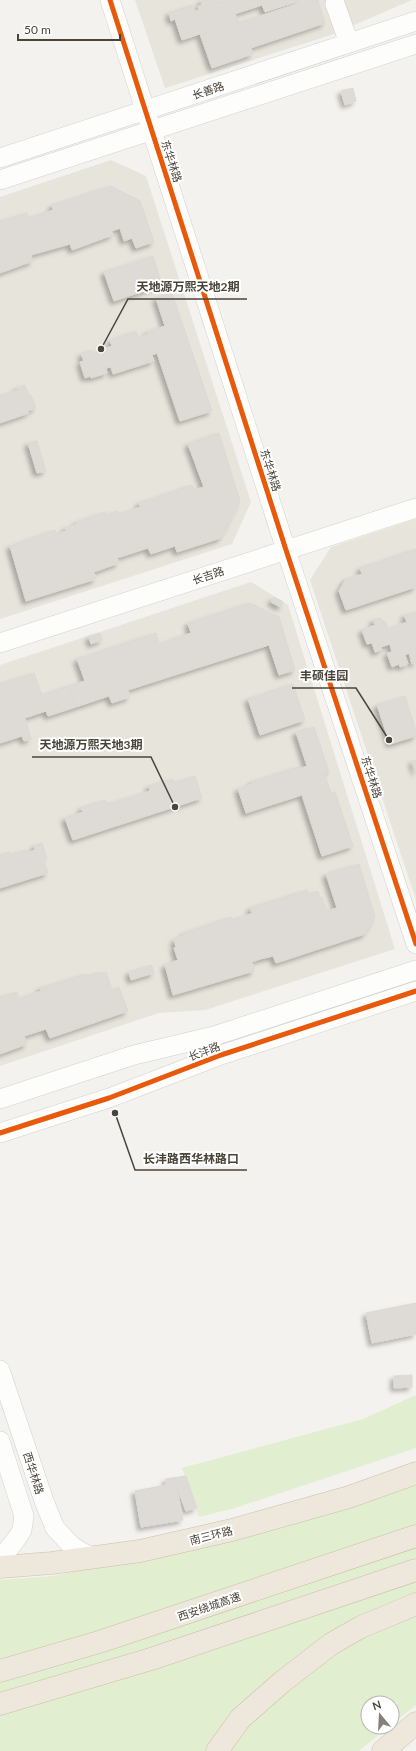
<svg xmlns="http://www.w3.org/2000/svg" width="416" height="1751" font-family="Lato,'Noto Sans SC',sans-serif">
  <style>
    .residential { fill: #e7e4dc }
    .green { fill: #e1eecf }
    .building { fill: #dedbd6; stroke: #dcd9d4; filter: url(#shadow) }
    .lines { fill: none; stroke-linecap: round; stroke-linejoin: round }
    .minor-casing { stroke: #d2d0cb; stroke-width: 20 }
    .highway-casing { stroke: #ccbfa9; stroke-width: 23 }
    .minor { stroke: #fdfdfc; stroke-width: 19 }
    .highway { stroke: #ede8db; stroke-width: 22 }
    .cycleway-casing { stroke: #fff; stroke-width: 8 }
    .cycleway { stroke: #e8590c; stroke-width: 5 }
    .labels { text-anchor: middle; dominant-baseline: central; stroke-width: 4; stroke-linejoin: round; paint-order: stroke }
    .street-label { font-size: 11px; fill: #4b4439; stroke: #fff }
    .leader { fill: none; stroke: #4b4439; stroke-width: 1.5 }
    .callout-dot { fill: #4b4439; stroke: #fff; stroke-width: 1.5 }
    .callout-label { font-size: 12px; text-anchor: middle; font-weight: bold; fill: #4b4439; stroke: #fff; stroke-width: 4; stroke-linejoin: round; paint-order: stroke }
  </style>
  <defs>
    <filter id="shadow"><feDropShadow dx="-3.5" dy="3.5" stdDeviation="2" flood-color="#0004"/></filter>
  </defs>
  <rect width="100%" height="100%" fill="#f4f2ee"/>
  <!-- residential -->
  <path class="residential" d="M135,0H412L331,35L165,88Z
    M111,160L146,176L251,502L232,544L0,619V197Z
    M416,519V900L310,580L331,547Z
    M251,582L288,605L395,949L205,1010L159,1013L0,1066V665Z"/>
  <!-- green -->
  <path class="green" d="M416,1395V1448L235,1508L199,1517L182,1468L363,1419Z
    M416,1481V1705L392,1724V1703H368V1727H388L359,1751H0V1580L53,1576L143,1558Z"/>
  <!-- building -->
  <path class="building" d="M201,0H219L220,4L225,2L224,0H302L265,12L262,5L235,14L239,23L308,0H318L325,23L251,48L253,54L212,68L200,34L182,40L175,19L171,21L169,13L193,5L195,11L199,10L198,6L202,5Z
    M353,88L356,101L345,105L341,91Z
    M111,186L140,201L154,242L136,248L132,238L124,241L120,228L112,231L113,235L72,250L70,244L31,255L33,261L0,273V221L27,213L29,218L53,210L52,205Z
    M153,256L162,285L114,301L104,272Z
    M172,293L212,411L180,421L157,353L152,355L154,361L113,374L111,367L106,368L107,373L91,378V376L85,378L80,362L84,361L81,354L92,350L93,353L112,346L110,340L136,331L138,338L148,334L147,332L165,326L156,298Z
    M25,385L29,396L31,395L36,408L28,411L29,413L0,423V396L18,390L17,388Z
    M219,433L240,501L221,538L177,552L175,546L151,554L148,548L117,558L119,563L94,572L96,579L26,601L10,546L55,530L57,534L66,531L65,528L77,524L76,522L105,512L106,515L117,511L119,514L135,509L140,507L139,503L192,485L194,490L204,487L188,444Z
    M37,441L46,471L37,473L28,443Z
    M416,549V587L346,610L339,591L346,579L362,574L360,568Z
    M274,597L283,602L281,607L271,602Z
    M250,603L279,617L295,670L279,675L269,645L128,690L130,697L112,703L109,696L76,707L69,686L85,681L77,659L156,633L159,644L191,633L188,623Z
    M416,612V636H414L416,641V662L412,664L409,653L405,655L408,664L400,667L399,664L392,667L387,653L392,652L390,644L381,647L382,650L375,652L372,643L367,644L362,630L375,625L373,620L381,618L383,622L385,621L388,629L407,622L404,615Z
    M100,633L102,640L91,644L89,637Z
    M34,673L42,695L69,686L76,707L48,716L46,711L25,718L31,739L24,741L22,736L0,743V684Z
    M293,684L305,720L260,735L248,699Z
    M405,696L416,731V736L390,744L377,705Z
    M314,727L329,772L324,773L331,793L335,792L353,846L322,856L302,795L246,813L238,789L252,784L251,782L298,767L299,769L307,766L296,732Z
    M416,760V773L412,761Z
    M195,776L202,798L73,840L65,818L83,812L81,808L105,800L107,804L150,791L149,786L172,779L174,783Z
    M42,843L47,858L43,859L48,873L0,888V855L10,852L11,855L26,850V853L35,850L34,846Z
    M359,864L375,917L365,934L276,963L273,956L260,959L252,962L254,971L173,995L165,965L178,960L174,948L176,947L174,940L184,935V933L231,917L232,920L245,916L252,913L250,908L307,890L308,894L318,891L320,898L322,897L327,911L337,908L326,874Z
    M152,965L154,973L131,980L129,972Z
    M101,972V973L106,972L112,990L119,987L128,1011L50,1038L46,1029L24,1036L27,1044L0,1054V997L17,992L19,999L41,991L40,988L86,974L88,976Z
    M416,1303V1334L372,1343L366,1313Z
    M412,1375V1387L394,1388V1376Z
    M186,1476L197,1508L186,1511L177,1488L183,1520L141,1527L135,1491L166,1485V1479Z"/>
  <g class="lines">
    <!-- minor casing -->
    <g class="minor-casing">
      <path id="minor" d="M110,0L286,550L416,944
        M335,4L349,43
        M0,158L416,21
        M0,180L416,44
        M0,643L416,508
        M0,1099L134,1055L214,1036L416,970
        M0,1133L109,1098L221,1055L416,991
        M0,1370L44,1501L55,1528L71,1545L81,1552L94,1557
        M0,1441L24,1516L22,1530L17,1538L4,1555L0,1558"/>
    </g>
    <!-- highway casing -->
    <g class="highway-casing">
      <path id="highway" d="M0,1567L52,1563L140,1551L232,1530L349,1497L416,1473
        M0,1671L99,1642L416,1536
        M0,1704L151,1659L416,1570
        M217,1751L240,1719L282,1682L331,1644L361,1627L416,1604
        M383,1751L416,1723"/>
    </g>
    <!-- minor -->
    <use href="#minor" class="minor"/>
    <!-- highway -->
    <use href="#highway" class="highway"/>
    <!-- cycleway casing -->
    <g class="cycleway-casing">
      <path id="cycleway" d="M110,0L286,550L416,944
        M0,1133L109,1098L221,1055L416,991"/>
    </g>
    <!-- cycleway -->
    <use href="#cycleway" class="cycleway"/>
  </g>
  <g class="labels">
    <!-- street labels -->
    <g class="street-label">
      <text transform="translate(208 90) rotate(-18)">长善路</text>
      <text transform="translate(172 161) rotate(72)">东华林路</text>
      <text transform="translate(271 470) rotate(72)">东华林路</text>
      <text transform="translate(208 575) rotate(-18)">长吉路</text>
      <text transform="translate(372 777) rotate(72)">东华林路</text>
      <text transform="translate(204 1051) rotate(-21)">长沣路</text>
      <text transform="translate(34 1473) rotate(72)">西华林路</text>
      <text transform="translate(211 1535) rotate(-14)">南三环路</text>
      <text transform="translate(209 1606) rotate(-19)">西安绕城高速</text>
    </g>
  </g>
  <!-- callouts -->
  <path class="leader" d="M101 349L128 299H247M389 740L356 688H292M175 807L151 757H32M115 1113L135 1170H247"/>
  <g class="callout-dot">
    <circle cx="101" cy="349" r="4"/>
    <circle cx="389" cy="740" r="4"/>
    <circle cx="175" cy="807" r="4"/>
    <circle cx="115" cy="1113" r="4"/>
  </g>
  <g class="callout-label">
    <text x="188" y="291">天地源万熙天地2期</text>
    <text x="324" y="680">丰硕佳园</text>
    <text x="91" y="749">天地源万熙天地3期</text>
    <text x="191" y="1163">长沣路西华林路口</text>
  </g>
  <!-- north arrow -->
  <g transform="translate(380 1715) rotate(342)"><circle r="19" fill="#ffffff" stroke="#b7b4b0"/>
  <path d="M0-3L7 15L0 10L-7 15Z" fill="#868178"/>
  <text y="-6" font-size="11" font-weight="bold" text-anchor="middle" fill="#4b4439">N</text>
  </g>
  <!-- scale -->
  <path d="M18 34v6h102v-6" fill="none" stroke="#4b4439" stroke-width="2"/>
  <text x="24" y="34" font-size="12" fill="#4b4439" stroke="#ffffff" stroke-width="3" paint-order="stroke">50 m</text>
</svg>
